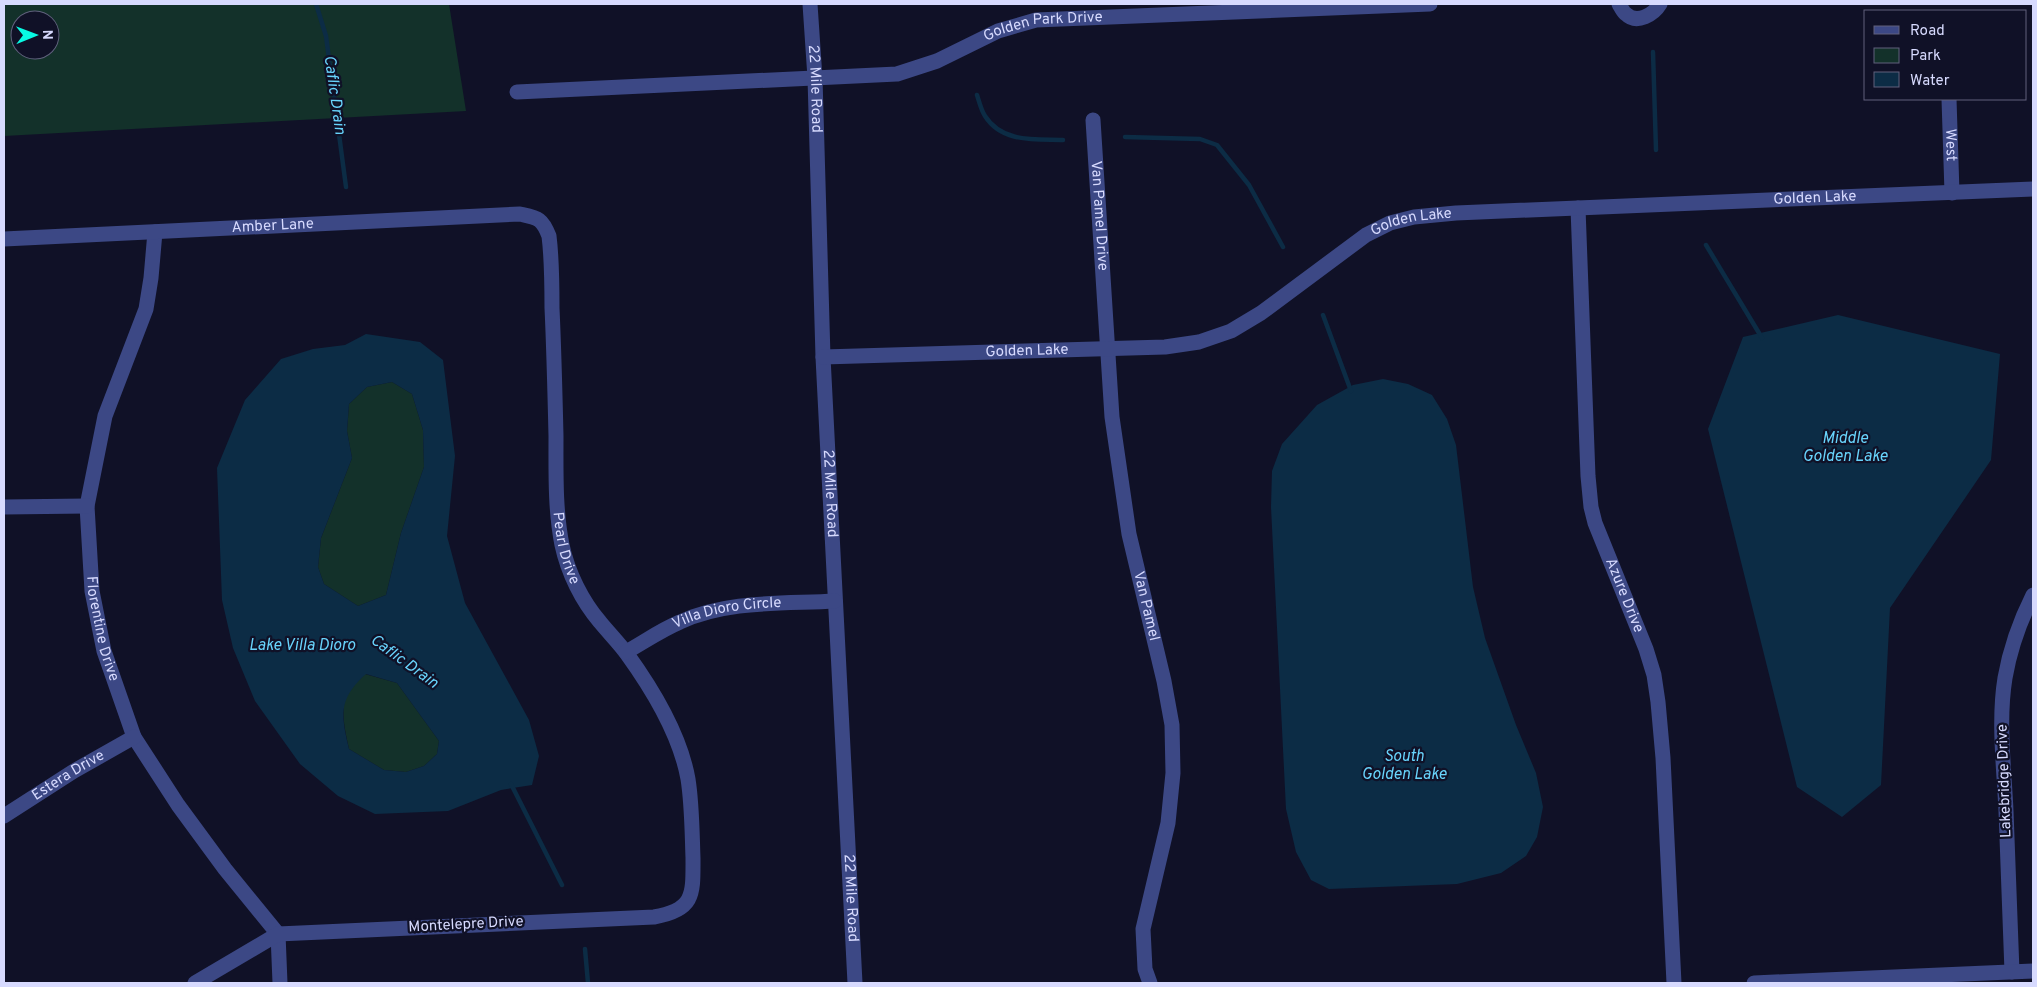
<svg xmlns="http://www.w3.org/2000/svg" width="2037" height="987" font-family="Overpass,sans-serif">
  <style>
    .green { fill: #13312a; fill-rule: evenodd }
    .water { fill: #0c2c45; fill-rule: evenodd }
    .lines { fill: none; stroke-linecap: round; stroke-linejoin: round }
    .stream { stroke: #0c2c45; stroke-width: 4.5 }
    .minor { stroke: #3c4885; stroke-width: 15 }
    .labels { text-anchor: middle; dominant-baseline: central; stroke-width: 4.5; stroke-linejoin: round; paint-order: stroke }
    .street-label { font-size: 15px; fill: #d7dafe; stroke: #101127 }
    .water-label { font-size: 16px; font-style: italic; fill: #68d4fc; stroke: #101127 }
  </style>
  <rect width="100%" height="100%" fill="#101127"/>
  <!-- green -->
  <path class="green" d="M4,4H449L466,111L4,136ZM20,20H50V50H20Z
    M392,382L412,394L423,430L424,467L401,533L386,595L358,606L324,584L318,567L321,538L352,458L347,431L349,404L367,387Z
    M365,674L397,683L439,741L437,754L424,766L406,772L384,770L349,749C345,730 338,704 351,688C355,683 361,679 365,674Z"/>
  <!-- water -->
  <path class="water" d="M1838,315L2000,354L1991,460L1890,608L1881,785L1842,817L1797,787L1708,429L1743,337Z
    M366,334L420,342L443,360L455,456L447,536L465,603L529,720L539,756L532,785L501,790L448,811L375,814L338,796L300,764L255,701L233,648L222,600L217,468L245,400L281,359L313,349L345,345ZM392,382L412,394L423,430L424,467L401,533L386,595L358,606L324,584L318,567L321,538L352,458L347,431L349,404L367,387ZM366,674L397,683L439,741L437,754L424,766L406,772L384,770L349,749C341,715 338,699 366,674Z
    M1383,379L1408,384L1432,395L1447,419L1456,445L1473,587L1485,638L1516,725L1536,773L1543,807L1537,837L1526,856L1501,873L1457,884L1329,889L1311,880L1296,852L1286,809L1271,507L1272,471L1282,444L1317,405L1353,385Z"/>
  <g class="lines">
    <!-- stream -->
    <path class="stream" d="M316,4L326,36L346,187
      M1653,52L1656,150
      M977,95C979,101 981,110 985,116C1002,143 1035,139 1063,140
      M1125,137L1200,139L1217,145L1249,185L1283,247
      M1706,245L1762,338
      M1323,315L1351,391
      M511,784L562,885
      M585,949L588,983"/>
    <!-- minor -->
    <g class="minor">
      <path id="s1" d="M810,4L815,78L823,357L855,983"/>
      <path d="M1619,4C1621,7 1623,12 1626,14C1637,25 1654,14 1660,4"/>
      <path id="s2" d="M517,92L897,74L937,61L998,31L1036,20L1430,4"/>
      <path id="s3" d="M1949,99L1952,193"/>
      <path id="s4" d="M1093,120L1112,417L1129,534L1164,681L1172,725L1173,773L1168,823L1143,929L1145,969L1150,983"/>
      <path id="s5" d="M1578,208L1588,476L1591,507L1595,523L1646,649L1654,675L1658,702L1663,758L1674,983"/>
      <path id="s6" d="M155,232L151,278L146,309L105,416L87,506L92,591L104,651L134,737L178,805L225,869L278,934L280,983"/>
      <path id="s7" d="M4,239L520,214C538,218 542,218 549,236C552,260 552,284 552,308C554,351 555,393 556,436C556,472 555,510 562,545C568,573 582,601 600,622C609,633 619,643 627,654C653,690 680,734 688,779C692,804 692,831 693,858C693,894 695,910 654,917L278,934L195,983"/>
      <path id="s8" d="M823,357L1165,347L1199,342L1231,331L1261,313L1366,235L1390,223L1414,217L1456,213L2033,189"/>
      <path d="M4,507L87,506"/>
      <path id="s9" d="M626,652C644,642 661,630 680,622C727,600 784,604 835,601"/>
      <path id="s10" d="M4,816L74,771L134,737"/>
      <path d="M2012,972C2010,918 2008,865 2006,811C2004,767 1998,721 2005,678C2010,649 2020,621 2033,595"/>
      <path d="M1754,983L2033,971"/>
    </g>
  </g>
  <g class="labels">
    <!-- street labels -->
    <g class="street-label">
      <text stroke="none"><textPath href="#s2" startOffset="536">Golden Park Drive</textPath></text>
      <text stroke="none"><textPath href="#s1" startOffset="85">22 Mile Road</textPath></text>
      <text stroke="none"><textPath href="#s3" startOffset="46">West</textPath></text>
      <text stroke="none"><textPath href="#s8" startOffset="1029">Golden Lake</textPath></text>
      <text stroke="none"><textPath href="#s4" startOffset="96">Van Pamel Drive</textPath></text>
      <text stroke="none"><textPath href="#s8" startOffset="624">Golden Lake</textPath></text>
      <text stroke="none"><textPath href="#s7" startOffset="269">Amber Lane</textPath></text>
      <text stroke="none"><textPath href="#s8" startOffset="204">Golden Lake</textPath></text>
      <text stroke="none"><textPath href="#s1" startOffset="490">22 Mile Road</textPath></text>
      <text stroke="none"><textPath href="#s7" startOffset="869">Pearl Drive</textPath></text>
      <text stroke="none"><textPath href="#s5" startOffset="394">Azure Drive</textPath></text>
      <text stroke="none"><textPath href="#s4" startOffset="490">Van Pamel</textPath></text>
      <text stroke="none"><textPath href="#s9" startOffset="110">Villa Dioro Circle</textPath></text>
      <text stroke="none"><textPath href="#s6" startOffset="408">Florentine Drive</textPath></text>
      <text stroke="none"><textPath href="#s10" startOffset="76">Estera Drive</textPath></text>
      <text transform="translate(2005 781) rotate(-92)">Lakebridge Drive</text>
      <text stroke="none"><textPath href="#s1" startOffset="895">22 Mile Road</textPath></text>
      <text transform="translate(466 925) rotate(-3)">Montelepre Drive</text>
    </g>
    <!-- water labels -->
    <g class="water-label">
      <text transform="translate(334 95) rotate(82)">Caflic Drain</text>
      <text x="1845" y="439">Middle<tspan x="1845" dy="18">Golden Lake</tspan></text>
      <text x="302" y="646">Lake Villa Dioro</text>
      <text transform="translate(404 662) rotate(36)">Caflic Drain</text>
      <text x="1404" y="757">South<tspan x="1404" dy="18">Golden Lake</tspan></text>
    </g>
  </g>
  <!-- border -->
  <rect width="2037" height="987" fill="none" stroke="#d7dafe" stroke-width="10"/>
  <!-- legend -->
  <rect x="1864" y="10" width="162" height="90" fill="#101127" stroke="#60617d"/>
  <rect x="1874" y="26" width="25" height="8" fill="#3c4885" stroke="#60617d"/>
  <text x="1910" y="35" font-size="15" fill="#d7dafe">Road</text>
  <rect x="1874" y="48" width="25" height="15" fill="#13312a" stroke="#60617d"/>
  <text x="1910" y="60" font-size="15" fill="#d7dafe">Park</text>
  <rect x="1874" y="72" width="25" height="15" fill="#0c2c45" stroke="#60617d"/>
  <text x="1910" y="85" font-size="15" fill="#d7dafe">Water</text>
  <!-- north arrow -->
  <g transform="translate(35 35) rotate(89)"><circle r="24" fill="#101127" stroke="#60617d"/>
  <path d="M0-4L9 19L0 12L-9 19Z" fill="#08fae3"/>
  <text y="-8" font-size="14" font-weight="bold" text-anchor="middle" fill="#d7dafe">N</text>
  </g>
</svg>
